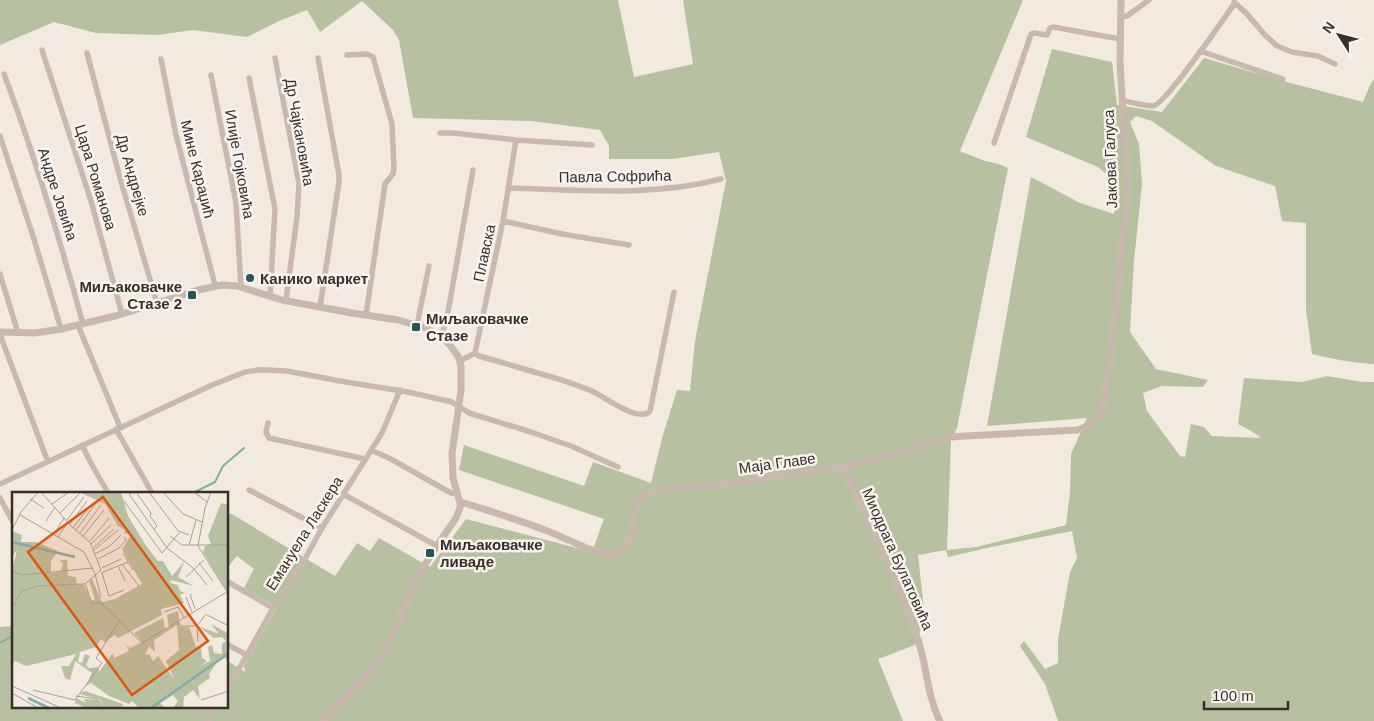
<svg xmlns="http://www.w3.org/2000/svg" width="1374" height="721" font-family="Arial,sans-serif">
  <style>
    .green { fill: #b8c0a2 }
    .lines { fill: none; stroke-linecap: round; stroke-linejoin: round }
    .stream { stroke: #83adab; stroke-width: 2 }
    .minor { stroke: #c9b8ae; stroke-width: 5.5 }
    .tertiary { stroke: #c9b8ae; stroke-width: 7 }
    .poi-dot { fill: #245756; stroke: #f9f3ee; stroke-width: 2 }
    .labels { text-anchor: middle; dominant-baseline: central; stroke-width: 5; stroke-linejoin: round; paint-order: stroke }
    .street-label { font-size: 15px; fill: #382f2c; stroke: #f9f3ee }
    .poi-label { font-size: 15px; font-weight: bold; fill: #382f2c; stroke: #f9f3ee; text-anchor: start }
    .inset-river { fill: none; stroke: #83adab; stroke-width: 2.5 }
    .inset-road { fill: none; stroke: #a89f99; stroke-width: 1 }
    .view { fill: #df570e; fill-opacity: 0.15; stroke: #df570e; stroke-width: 2.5 }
    .inset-edge { fill: none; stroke: #382f2c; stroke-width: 2.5 }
  </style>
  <rect width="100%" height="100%" fill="#f2e9e1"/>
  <!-- green -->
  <path class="green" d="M0,0H618L634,77L693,64L683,0H1023L960,151L985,161L999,164L1008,168L957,428L951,441L947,550L976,547L1066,525L1070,492L1071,454L1087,418L987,426L1031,177L1080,203L1114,214L1118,184L1098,167L1026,137L1052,49L1112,62L1117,105L1162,112L1204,58L1283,81L1363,102L1370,85L1374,79V364C1353,363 1333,359 1312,354L1306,310V223L1282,221L1275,186L1216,166L1152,121L1136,116L1130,122L1139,144L1142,184L1134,261L1130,332L1156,369L1208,380L1203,387L1162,386L1143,393L1147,411L1180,456L1185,457L1191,424L1204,427L1212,436L1261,438L1253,432L1238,424L1244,378L1302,382L1327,376L1363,382H1374V721H1075V720V721H1058L1045,684L1020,646L1024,641L1045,669L1058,663V639L1070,572L1077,558L1072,531L991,547L948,557L946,550L918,555L925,618L915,645L878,659L903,721H0V627L14,626V707H228V661L245,672L244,666L277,607L244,588L254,569L237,556L228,567V516L230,513L335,576L357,543L370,551L379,538L430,567L466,519L592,552L604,519L459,470L464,445L584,486L593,462L651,483L663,435L677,390L690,391L695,341L726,181L719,152L673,159H609V146L600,130L532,121L413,118L399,40L393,30L362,1L320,32L307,10L279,21L247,37L193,30L157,35L96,33L54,22L0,45Z"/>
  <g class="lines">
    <!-- stream -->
    <path class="stream" d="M193,493L215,482L223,466L244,448
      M0,643L14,635"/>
    <!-- minor -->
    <path class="minor" d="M1234,2L1247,14L1265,35L1277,46L1292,52L1318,56L1335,64
      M1121,17L1127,16L1149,0
      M42,50L91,201L122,314
      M1200,51L1283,79
      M87,53L120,178L157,303
      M347,55L367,54L373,57L392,124L394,168L393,174L385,184L366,315
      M275,58L299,183L297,217L286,300
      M318,58L339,175V182L320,307
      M161,59L176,135L215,285
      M4,74C35,156 60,240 83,324
      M211,75L236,203L241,287
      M249,78L275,209L270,296
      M1122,100C1128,102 1148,106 1153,106C1165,105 1224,18 1235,3
      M440,133H453L516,140L592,145
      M0,136L33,236L61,329
      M994,143L1031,34L1034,33L1047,35L1050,28L1053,27L1120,39
      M509,188C580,190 652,197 721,179
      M503,221L562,234L629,245
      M0,274L18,333
      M78,325L120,427
      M417,325L429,266
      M0,332L2,340L48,462
      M440,336L443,331L448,312L473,170
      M475,353L479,356C501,362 523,369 545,375C562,380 579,385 596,393C607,399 640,423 650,411L674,292
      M475,353L503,221L516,140
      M460,361L475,353
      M268,423L266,432L269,438L365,459
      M116,429L152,493
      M82,445L92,465L108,493
      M371,450L389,458L451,493L457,494
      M0,484L212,385L245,372L258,370H267L287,371L340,381L408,392L452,402L469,413L528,431L571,446L618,467
      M249,490L322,528
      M343,494L437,546
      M0,498L14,524
      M228,582L273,608
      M228,645L247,655
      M228,687L247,655L273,608L300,568L322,528L382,433L400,390
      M206,721L215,707"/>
    <!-- tertiary -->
    <path class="tertiary" d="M0,332L35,333L61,329L119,315L198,290L222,285L237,286L282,300L352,313L398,320L426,328L440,336L449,344L458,356L461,366V391L452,453L453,478L460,503V508L456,518C440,541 421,568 410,593C400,614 395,637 382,656C366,681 340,697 323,721
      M847,466V472L851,486C875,537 900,587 918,640C927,666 927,696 940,721
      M460,503H464L474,506C499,514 525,522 550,532C566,538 600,557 615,554C623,552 628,544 630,537C637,521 632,498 652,491L722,484L843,467L866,462L951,437L965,436L1077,430L1083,428L1093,423L1098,417L1102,407L1110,364L1123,237L1126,206L1127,182L1120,62L1121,0"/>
  </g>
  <!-- markers -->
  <g class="poi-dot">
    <circle cx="250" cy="278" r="5"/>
    <rect x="187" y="290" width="10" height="10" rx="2.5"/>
    <rect x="411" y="322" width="10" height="10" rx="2.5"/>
    <rect x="425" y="548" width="10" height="10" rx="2.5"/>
  </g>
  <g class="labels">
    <!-- street labels -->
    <g class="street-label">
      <text transform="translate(300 132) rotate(80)">Др Чајкановића</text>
      <text transform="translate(1110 159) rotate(-92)">Јакова Галуса</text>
      <text transform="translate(240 164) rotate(80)">Илије Гојковића</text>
      <text transform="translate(198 169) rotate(76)">Мине Караџић</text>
      <text transform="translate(133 175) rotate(74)">Др Андрејке</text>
      <text transform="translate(615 176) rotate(-1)">Павла Софрића</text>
      <text transform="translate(96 177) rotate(73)">Цара Романова</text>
      <text transform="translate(58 194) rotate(72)">Андре Јовића</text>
      <text transform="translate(484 253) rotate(-78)">Плавска</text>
      <text transform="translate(777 463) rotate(-8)">Маја Главе</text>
      <text transform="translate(304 533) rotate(-58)">Емануела Ласкера</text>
      <text transform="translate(898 559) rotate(66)">Миодрага Булатовића</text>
    </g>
    <!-- poi labels -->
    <g class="poi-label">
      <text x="260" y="278">Канико маркет</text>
      <text x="182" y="286" text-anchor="end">Миљаковачке<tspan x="182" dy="17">Стазе 2</tspan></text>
      <text x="426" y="318">Миљаковачке<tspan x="426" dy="17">Стазе</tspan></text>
      <text x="440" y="544">Миљаковачке<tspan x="440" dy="17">ливаде</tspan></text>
    </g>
  </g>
  <!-- overview -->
  <g transform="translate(12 492)">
    <rect width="216" height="216" fill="#f2e9e1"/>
    <path d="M67,0H109L116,24L134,54L146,69H151L160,84L172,70L166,85L182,94L159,88L158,91L166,93L168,99L173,101L168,103L172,111L149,117L150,123L106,146L112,152L118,156L130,150L122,141L151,126L153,137L157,136L155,123L166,119L168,135H177L184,155H189L190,166L195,169L188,174L198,169L196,155L200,153L202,161L210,162V152L214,149L210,145L202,146L186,134L207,142L199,132L215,141L216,169L211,164L207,167L197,182L198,186L186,194L188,207L181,198L172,205L171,216H161L166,209L161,203L148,211L153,216H127L120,209L117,212L97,204L79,191L74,194L80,181L63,169L58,188L53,186L49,174H57L64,162L14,174L3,169L0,172V78L5,58L0,65V39L10,43L9,50H24L46,59L39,69V81L49,80L51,72L48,68H55L56,84L64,85L65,93H72L79,109L83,107L77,89L80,87L90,110L103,107L130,92L110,57L119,43L112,41L113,38L106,34L93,12ZM165,133L167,158L154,169L162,187L146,164L141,169L137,162L133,163L137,154L143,160L142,148ZM103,143L117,157L115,160L102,166L101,161L87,180V175L77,176L74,173L78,164L73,162L70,171L66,170L68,160L84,155L89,147L93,150ZM209,11L216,13V101L191,60L193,54L199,52L196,44ZM73,199L111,212L110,216H94L87,207L67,202ZM64,206L74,211L72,207L86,208L92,216H74L63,211Z" fill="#b8c0a2" fill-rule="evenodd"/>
    <path class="inset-river" d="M0,50L63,65M16,206L37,216M139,216L217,161"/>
    <path class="inset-road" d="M122,0L117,2L155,56L181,76L195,93M124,0L139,21L138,24L145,34L142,37M137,0L166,39L177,43M151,0L171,22L190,30M182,0L195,10M199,0L193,16L186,54L217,103M18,7L32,16M112,9L150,61L167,41M40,12L57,0M48,21L68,1M8,23L72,60L83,82L89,105M55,28L72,5M34,29L43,15M58,32L75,9M1,36L9,20L26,0M61,36L77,15M64,38L84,11M44,39L52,26M68,41L89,13M71,44L92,18M158,44L170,53H217M46,45L56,30M78,49L97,26M79,52L99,33M177,53L184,28M81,56L102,37M82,58L106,38M111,61L121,78M83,62L98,54L109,43M86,67L107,56L114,48L112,45M187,71L201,89M110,72L127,94M106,74L113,89M90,76L109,67M0,80L10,83L81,76M89,81L116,70M90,81L97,104L112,98M174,85L192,68M73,91L80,112L89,111L130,151L215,100M178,102L183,117M174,105L180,120M0,116L10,99L25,94L73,92L89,78L78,50L60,35L29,0M152,120L166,115L172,125M195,123L217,134M166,130L169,134H185M186,149L185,134L194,122M0,194L49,216M21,198L63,208L90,171L84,166L107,129M0,201L26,216M64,204L85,207L93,216M189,208L217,199"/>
    <path class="view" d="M91,5L196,149L120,203L16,60Z"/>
    <rect width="216" height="216" class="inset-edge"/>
  </g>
  <!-- north arrow -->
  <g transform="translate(1339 35) rotate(306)" stroke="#f9f3ee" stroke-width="4" paint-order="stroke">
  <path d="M0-4L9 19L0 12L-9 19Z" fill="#382f2c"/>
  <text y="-8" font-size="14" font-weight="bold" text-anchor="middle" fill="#382f2c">N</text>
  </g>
  <!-- scale -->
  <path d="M1204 701v8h84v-8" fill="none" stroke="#382f2c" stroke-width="2.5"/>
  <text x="1212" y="701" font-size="15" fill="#382f2c" stroke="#f9f3ee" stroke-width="4" paint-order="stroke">100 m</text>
</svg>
